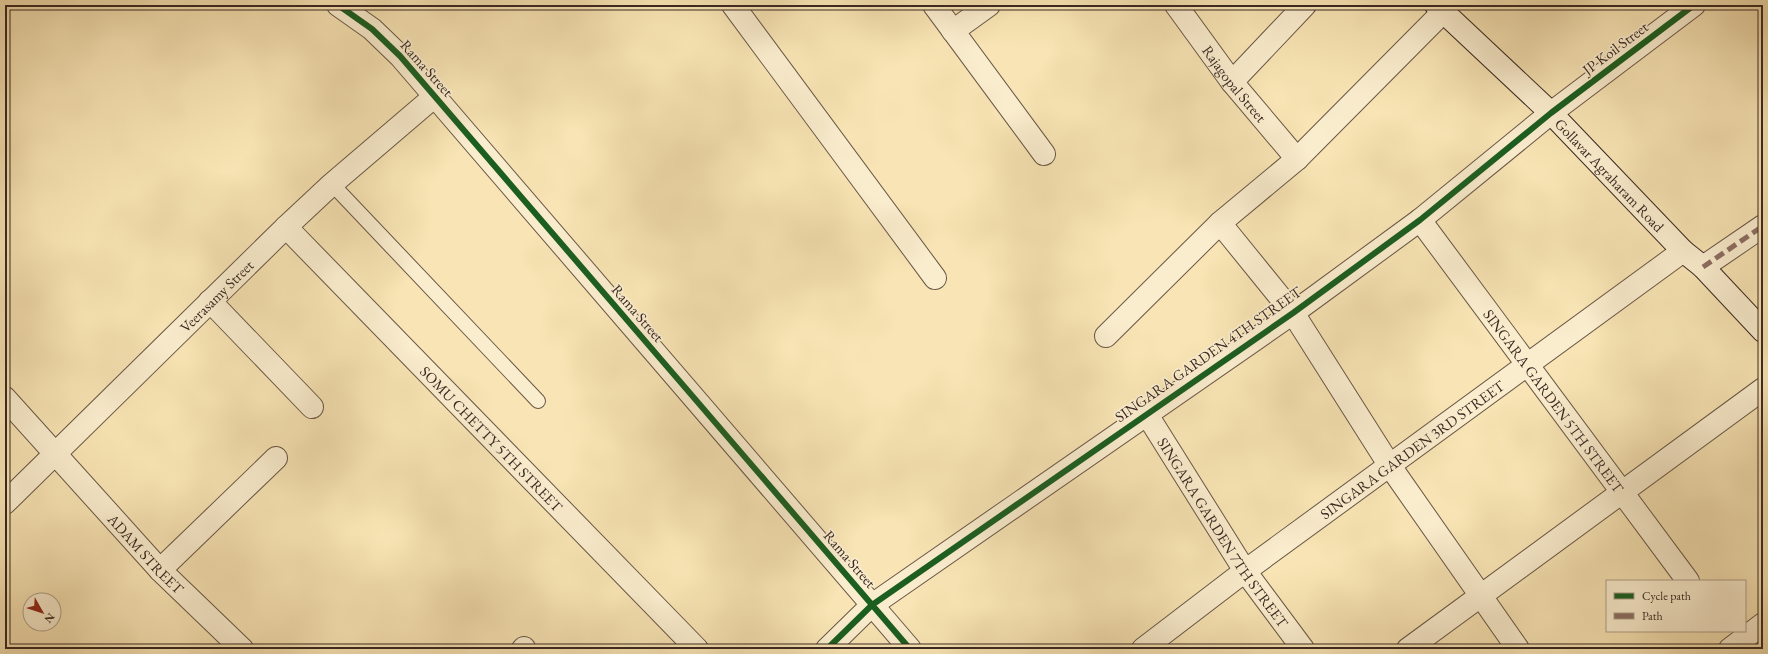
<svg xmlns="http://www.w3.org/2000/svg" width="1768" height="654" font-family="'EB Garamond',serif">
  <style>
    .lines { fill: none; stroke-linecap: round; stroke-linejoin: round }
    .lane-casing { stroke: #695746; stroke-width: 16 }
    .street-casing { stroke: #695746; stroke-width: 24 }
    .secondary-casing { stroke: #392822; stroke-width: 24 }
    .lane { stroke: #faedce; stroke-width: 14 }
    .street { stroke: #faedce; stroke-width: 22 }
    .secondary { stroke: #faedce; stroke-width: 22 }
    .quiet { stroke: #8d6e63; stroke-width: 5; stroke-dasharray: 10 5; stroke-linecap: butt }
    .cycleway-casing { stroke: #faedce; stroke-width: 8 }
    .cycleway { stroke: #1b5e20; stroke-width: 6 }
    .labels { text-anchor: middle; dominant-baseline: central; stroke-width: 3.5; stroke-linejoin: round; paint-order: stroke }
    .street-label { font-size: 15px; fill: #392822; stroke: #faedce }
  </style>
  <rect width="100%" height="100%" fill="#f8e4b4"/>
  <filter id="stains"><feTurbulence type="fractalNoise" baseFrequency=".005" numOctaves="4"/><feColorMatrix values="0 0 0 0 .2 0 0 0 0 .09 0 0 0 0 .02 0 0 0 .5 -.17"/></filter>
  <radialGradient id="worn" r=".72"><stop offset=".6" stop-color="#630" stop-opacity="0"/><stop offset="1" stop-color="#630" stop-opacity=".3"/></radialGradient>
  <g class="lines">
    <!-- lane casing -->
    <g class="lane-casing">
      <path id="lane" d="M332,184L538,401"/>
    </g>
    <!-- street casing -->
    <g class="street-casing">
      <g id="street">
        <path d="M338,5L372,29L400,56L910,649"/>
        <path d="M733,5L935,278"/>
        <path d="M934,5L1044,154"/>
        <path id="s1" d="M1176,5L1232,82L1297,159"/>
        <path d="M953,31L989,5"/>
        <path d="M1232,82L1305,5"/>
        <path id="s2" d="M1420,220L1688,581"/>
        <path d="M1220,223L1293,313L1390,466L1518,649"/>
        <path id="s3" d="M286,227L697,649"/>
        <path d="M1703,267L1763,226"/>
        <path d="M210,301L312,407"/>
        <path d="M1106,336L1220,223L1297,159L1442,13"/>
        <path id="s4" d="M5,398L160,570L242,649"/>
        <path id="s5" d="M1146,413L1245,571L1303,649"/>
        <path id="s6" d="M5,503L286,227L332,184L435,96"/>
        <path d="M160,570L276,458"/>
        <path d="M523,649L524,648"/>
        <path d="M827,649L872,605L1293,313L1420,220L1551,113L1694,5"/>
        <path id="s7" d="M1143,649L1245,571L1683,251"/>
        <path d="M1408,649L1763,389"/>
        <path d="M1730,649L1763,624"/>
      </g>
    </g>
    <!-- secondary casing -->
    <g class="secondary-casing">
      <g id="secondary">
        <path id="s8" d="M1436,5L1551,113L1683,251L1703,267L1763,331"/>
      </g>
    </g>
    <!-- lane -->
    <use href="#lane" class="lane"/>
    <!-- street -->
    <use href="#street" class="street"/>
    <!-- secondary -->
    <use href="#secondary" class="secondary"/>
    <!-- quiet -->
    <path class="quiet" d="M1703,267L1763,226"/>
    <!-- cycleway casing -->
    <g class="cycleway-casing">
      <path id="cycleway" d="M338,5L372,29L400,56L910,649
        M827,649L872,605L1293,313L1420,220L1551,113L1694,5"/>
    </g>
    <!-- cycleway -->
    <use href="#cycleway" class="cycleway"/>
  </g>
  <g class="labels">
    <!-- street labels -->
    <g class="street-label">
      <text transform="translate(1615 48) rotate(-37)">JP Koil Street</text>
      <text transform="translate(427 68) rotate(48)">Rama Street</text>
      <text stroke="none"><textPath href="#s1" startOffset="98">Rajagopal Street</textPath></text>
      <text stroke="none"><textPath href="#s8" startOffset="243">Gollavar Agraharam Road</textPath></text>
      <text stroke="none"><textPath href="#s6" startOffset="296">Veerasamy Street</textPath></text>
      <text transform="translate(638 313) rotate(49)">Rama Street</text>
      <text transform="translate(1208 354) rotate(-35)">SINGARA GARDEN 4TH STREET</text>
      <text stroke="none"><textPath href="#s2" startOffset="225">SINGARA GARDEN 5TH STREET</textPath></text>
      <text stroke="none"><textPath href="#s3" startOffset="295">SOMU CHETTY 5TH STREET</textPath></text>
      <text stroke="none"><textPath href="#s7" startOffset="335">SINGARA GARDEN 3RD STREET</textPath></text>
      <text stroke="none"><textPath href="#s5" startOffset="142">SINGARA GARDEN 7TH STREET</textPath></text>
      <text stroke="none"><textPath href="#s4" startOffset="210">ADAM STREET</textPath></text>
      <text transform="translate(850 559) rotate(49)">Rama Street</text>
    </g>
  </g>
  <!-- margin -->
  <rect width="1768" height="654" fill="none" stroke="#f8e4b4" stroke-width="20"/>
  <rect x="6" y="6" width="1756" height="642" fill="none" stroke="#392822" stroke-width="2"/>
  <rect x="10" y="10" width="1748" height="634" fill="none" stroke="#392822"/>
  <!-- legend -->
  <rect x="1606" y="580" width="140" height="52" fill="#faedce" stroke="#ad9e89"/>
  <rect x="1614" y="593" width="20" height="6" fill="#1b5e20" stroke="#ad9e89"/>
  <text x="1642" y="600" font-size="12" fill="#392822">Cycle path</text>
  <rect x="1614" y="613" width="20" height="6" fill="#8d6e63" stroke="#ad9e89"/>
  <text x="1642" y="620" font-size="12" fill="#392822">Path</text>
  <!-- north arrow -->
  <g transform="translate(42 612) rotate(129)"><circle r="19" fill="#faedce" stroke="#ad9e89"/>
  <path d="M0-3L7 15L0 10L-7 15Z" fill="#8f2418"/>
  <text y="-6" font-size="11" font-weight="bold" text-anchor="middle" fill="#392822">N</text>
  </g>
  <rect width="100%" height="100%" filter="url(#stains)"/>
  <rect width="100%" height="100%" fill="url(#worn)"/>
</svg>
